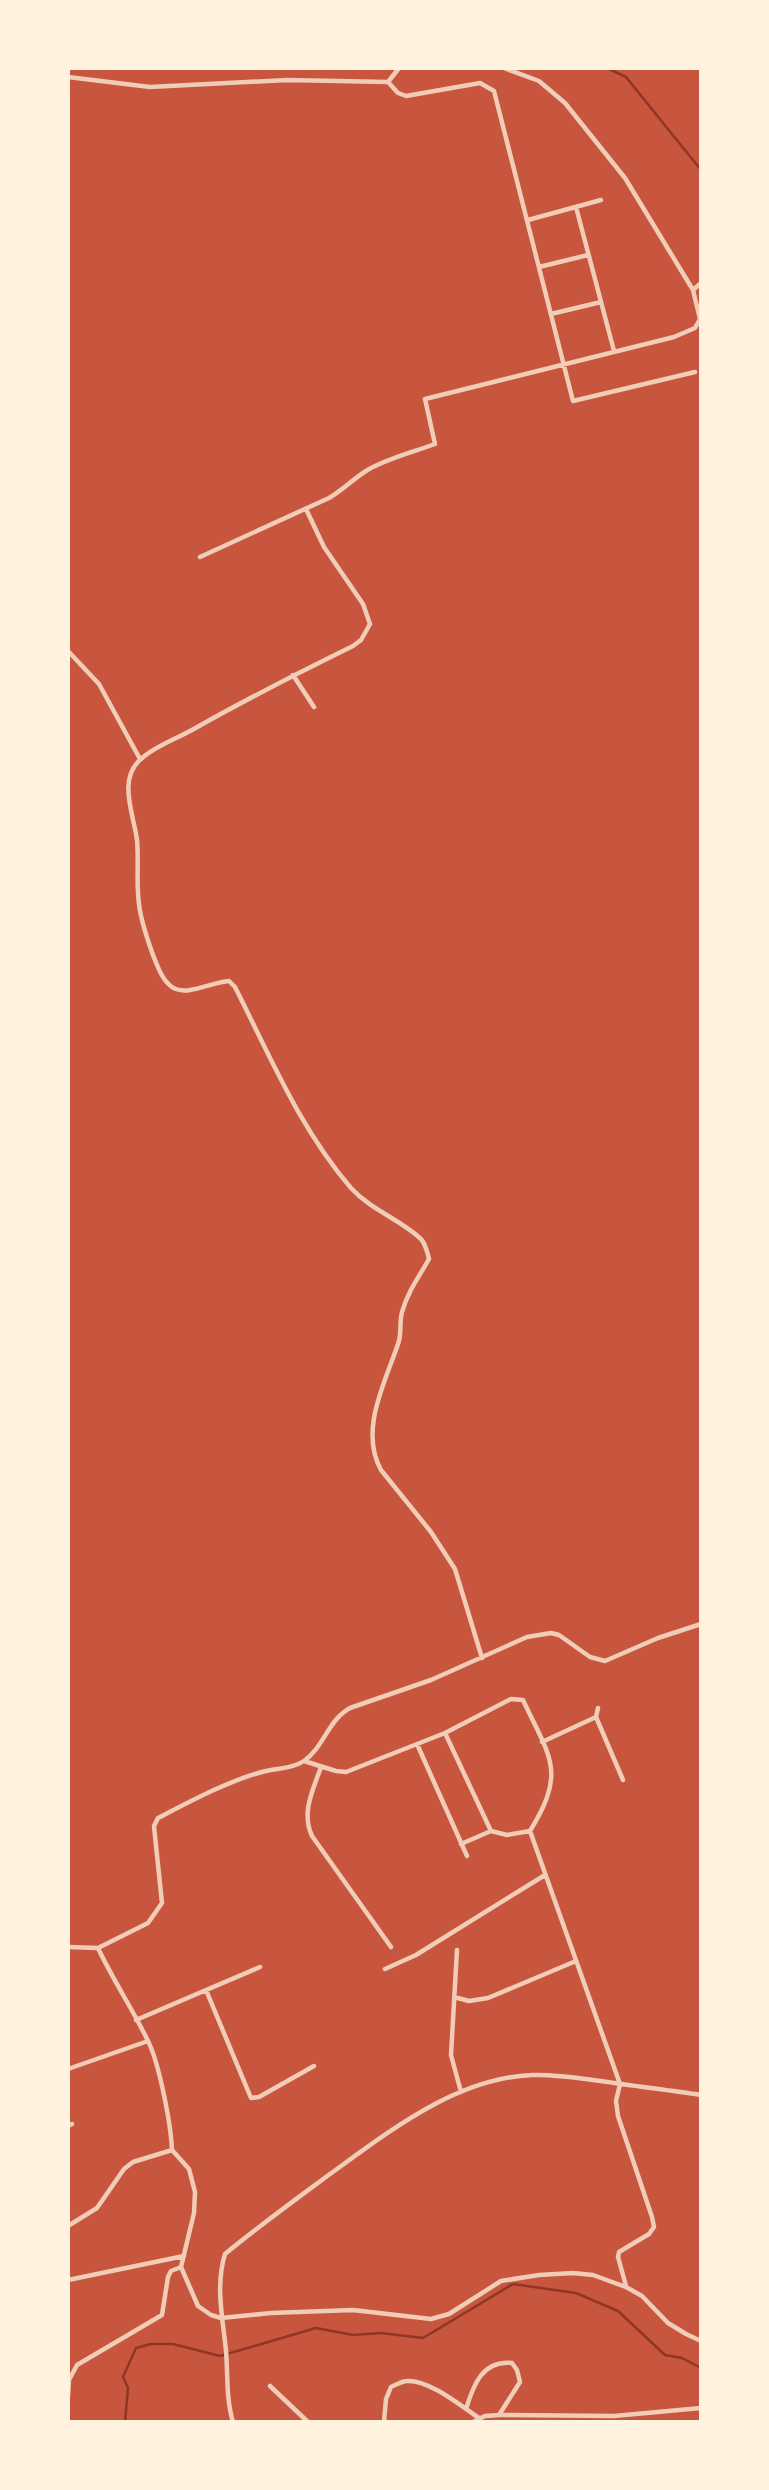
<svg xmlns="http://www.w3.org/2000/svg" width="769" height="2490" font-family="Lato,sans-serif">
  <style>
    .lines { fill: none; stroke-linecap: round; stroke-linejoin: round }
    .stream { stroke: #8f3625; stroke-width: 2.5 }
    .minor { stroke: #f1ccb7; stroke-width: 4.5 }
  </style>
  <rect width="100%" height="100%" fill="#c8553d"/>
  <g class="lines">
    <!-- stream -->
    <path class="stream" d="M607,68L626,77L701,170
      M125,2422L128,2388L123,2377L136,2348L151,2344H173L220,2356L316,2328L353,2335L381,2333L423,2338L513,2284L576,2293L618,2311L665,2355L682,2358L701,2368"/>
    <!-- minor -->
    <path class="minor" d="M504,68L539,81L565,103L625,178L693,290
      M68,77L150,87L287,80L388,82L398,93L406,96L480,83L494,91L573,401L695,372
      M388,82L399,68
      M576,207L614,351
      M528,220L601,200
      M539,267L588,255
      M551,314L601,302
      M306,509L324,547L363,604L370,624L361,640L353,646C298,673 245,700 192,730C176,739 155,746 141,759C117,779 134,815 137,840C139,861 136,883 139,904C141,922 147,938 153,955C157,965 162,980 172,987C186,997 212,982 229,981L235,987C270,1056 300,1129 351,1188C372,1211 400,1219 421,1239C426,1245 427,1251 429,1259C419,1277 408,1291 402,1312C399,1323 402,1334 398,1344C385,1383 359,1430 381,1470L431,1532L455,1569L482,1658
      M200,557L329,498C343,490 353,479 366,471C385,459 414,452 435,444L425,399L674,337L695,328L700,319L693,290L701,283
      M68,651L99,684L140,759
      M293,675L314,707
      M596,1717L623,1780
      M542,1742L596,1717L598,1708
      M417,1744L467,1856
      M304,1761L336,1771L346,1772L445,1733L511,1699L523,1700C550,1758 567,1771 530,1831L507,1835L491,1831L445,1733
      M321,1767C313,1790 301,1812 312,1836L391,1947
      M530,1831L620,2084L616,2101L618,2116L652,2217L654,2227L649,2234L619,2252L618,2257L626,2286
      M461,1844L491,1831
      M68,1947L98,1948C113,1980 132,2008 147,2039C159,2061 171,2125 172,2150L189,2169L195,2192L194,2213L181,2267L198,2306L211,2315L221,2318L271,2313L353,2310L431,2319L449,2314L501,2281L539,2275L573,2273L593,2275L626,2287L642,2296L668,2323L686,2334L701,2341
      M98,1948L148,1923L162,1903L155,1836L154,1826L158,1818C189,1802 228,1781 262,1772C276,1768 292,1769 304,1761C324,1747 328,1720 350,1708L431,1680L527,1637L551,1633L559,1635L590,1657L605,1661L658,1638L701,1624
      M457,1950L451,2055L461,2092
      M385,1969L416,1955L545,1875
      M206,1990L251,2098L259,2097L314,2066
      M454,1997L469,2001L488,1998L576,1961
      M136,2020L260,1967
      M68,2069L148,2041
      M68,2126L72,2124
      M68,2226L97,2208L124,2169L133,2162L172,2150
      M68,2280L184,2256
      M270,2386L308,2422
      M68,2396L69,2380L77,2365L162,2315L168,2277L171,2271L181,2267
      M466,2409C473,2386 482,2360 512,2363L517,2370L520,2382L499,2415
      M233,2422C226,2399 228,2375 226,2351C223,2319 215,2287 225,2254C259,2226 295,2200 330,2174C390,2131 456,2078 532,2075C555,2074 578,2078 601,2081C634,2086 668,2090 701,2095
      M384,2422L386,2399L391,2387C396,2385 402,2381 407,2381C430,2380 461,2406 479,2418
      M473,2422L485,2416L499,2415L614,2416L701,2408"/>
  </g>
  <!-- border -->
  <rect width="769" height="2490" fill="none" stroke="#fff3e0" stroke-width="140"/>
</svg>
